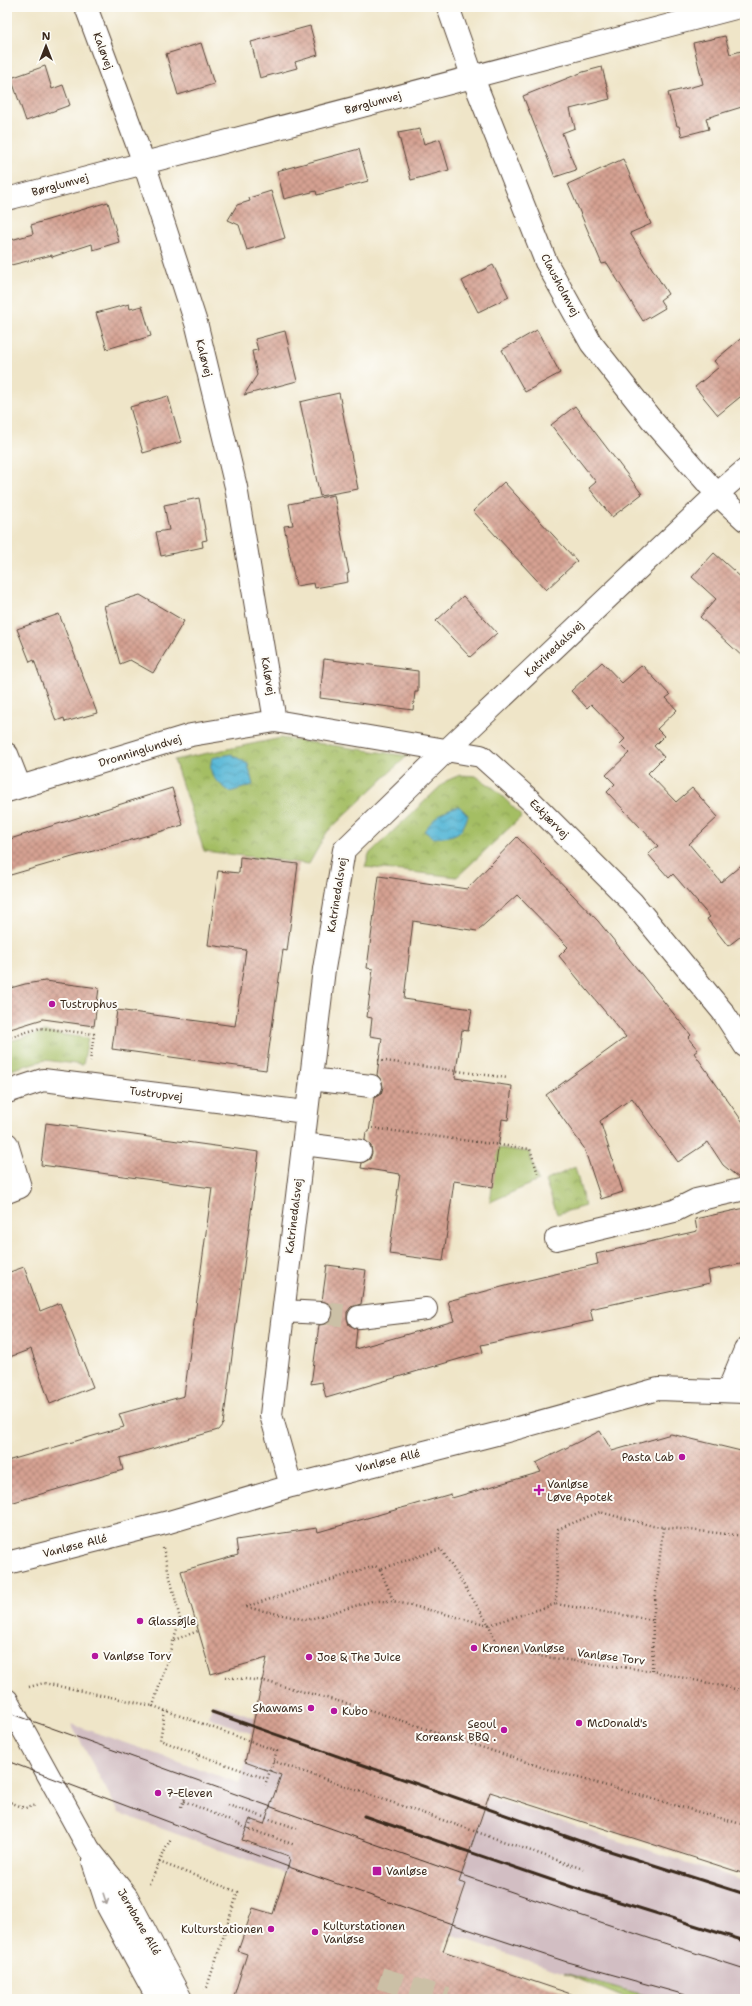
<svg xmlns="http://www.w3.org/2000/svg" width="752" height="2006" font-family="'Shantell Sans',sans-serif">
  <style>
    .railway { fill: #d2bec3 }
    .grass { fill: url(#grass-tufts); stroke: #707441 }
    .park { fill: url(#park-crowns); stroke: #707441 }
    .garden { fill: #a4be64; stroke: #707441 }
    .water { fill: url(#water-waves); stroke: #4a717a }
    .building { fill: url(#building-cross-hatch) }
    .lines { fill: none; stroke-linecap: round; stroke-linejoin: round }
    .minor-tunnel { stroke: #cbc0a6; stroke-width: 22; stroke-dasharray: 22 11; stroke-linecap: butt }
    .minor-casing { stroke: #564638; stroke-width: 24 }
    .path { stroke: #564638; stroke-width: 2.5; stroke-dasharray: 1 3; stroke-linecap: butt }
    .minor { stroke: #fff; stroke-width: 22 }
    .tram { stroke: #3b2a1e; stroke-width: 1 }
    .rail { stroke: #3b2a1e; stroke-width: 3 }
    .oneway { stroke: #a79f9a }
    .poi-dot { fill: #b5179e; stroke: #fdfcf7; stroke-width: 1.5 }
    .labels { text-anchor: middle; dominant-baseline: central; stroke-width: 4; stroke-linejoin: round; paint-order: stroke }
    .street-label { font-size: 11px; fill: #3b2a1e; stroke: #fdfcf7 }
    .poi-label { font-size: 11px; fill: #3b2a1e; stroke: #fdfcf7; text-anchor: start }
  </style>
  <defs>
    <pattern id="grass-tufts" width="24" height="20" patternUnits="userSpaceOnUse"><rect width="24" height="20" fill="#a4be64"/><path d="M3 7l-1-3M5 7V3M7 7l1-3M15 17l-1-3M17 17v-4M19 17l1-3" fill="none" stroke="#879b52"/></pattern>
    <pattern id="park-crowns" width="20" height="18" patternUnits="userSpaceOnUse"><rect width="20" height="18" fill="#a4be64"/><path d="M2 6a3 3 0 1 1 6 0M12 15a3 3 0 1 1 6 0" fill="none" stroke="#879b52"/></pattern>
    <pattern id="water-waves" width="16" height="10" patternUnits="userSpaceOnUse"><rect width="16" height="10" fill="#58b8d7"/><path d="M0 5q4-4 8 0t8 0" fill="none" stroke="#4a96ae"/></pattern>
    <pattern id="building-cross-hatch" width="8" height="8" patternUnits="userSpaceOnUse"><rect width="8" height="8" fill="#d5a192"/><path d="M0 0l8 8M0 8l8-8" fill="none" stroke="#ae8377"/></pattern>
  </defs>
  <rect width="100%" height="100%" fill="#fdfcf7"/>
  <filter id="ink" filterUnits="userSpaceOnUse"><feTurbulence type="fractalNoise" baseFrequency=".025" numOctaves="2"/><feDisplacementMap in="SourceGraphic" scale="8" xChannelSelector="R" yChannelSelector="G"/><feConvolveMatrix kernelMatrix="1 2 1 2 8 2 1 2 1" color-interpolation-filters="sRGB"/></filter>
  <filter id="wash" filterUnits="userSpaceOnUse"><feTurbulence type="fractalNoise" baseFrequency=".012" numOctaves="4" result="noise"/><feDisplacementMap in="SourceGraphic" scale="16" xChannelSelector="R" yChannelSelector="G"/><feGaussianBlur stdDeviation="0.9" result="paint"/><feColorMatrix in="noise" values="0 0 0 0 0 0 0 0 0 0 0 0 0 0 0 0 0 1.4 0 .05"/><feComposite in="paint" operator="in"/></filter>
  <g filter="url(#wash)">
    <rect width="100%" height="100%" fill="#efe5c8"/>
    <!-- railway -->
    <path class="railway" d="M213,1703L604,1836L745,1881V1999H659L564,1973L451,1934L119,1813L71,1724L239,1783L255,1735L208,1717Z"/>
    <!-- grass -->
    <path class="grass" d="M43,1032L88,1038L83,1065L45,1060L7,1071V1042Z
      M564,1973L659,1999H627Z"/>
    <!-- park -->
    <path class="park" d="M281,738L407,756L327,832L309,864L204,851L174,760Z
      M460,775L476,776L495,789L522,816L457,877L365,867L369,854L446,781Z
      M575,1167L585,1206L557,1214L545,1181Z"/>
    <!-- garden -->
    <path class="garden" d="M498,1148L529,1152L538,1181L490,1202Z"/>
    <!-- water -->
    <path class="water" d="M231,754L248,764L253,785L230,792C217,781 207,777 212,758Z
      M459,806L468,815C462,836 454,836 434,838L424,831C435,817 442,810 459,806Z"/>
    <g id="blocks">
      <!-- building -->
      <path class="building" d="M310,26L318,55L295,62L297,68L260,78L251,42Z
        M725,36L730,54L745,50V106L706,118L709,129L682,136L679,126H677L668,93L703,84L693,43Z
        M201,43L214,84L178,95L166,54Z
        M45,66L52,89L63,85L70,105L26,121L11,78Z
        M602,67L610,99L570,109L575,128L562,133L576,170L555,177L523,96L583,72Z
        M420,129L424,144L440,139L449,170L411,180L398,133Z
        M359,149L368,181L317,195L316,191L284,199L277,171Z
        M623,159L651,224L630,233L668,294L660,300L665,308L643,321L607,263L602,264L568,184Z
        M271,191L285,238L247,250L239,225L228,220L237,205L250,201L249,198Z
        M108,202L119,242L93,250L92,244L52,257V255L7,266V241L33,234L31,225Z
        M493,265L509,297L478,312L462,281Z
        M129,304L130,309L142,306L151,336L107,349L96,313Z
        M537,330L560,373L525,392L502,350Z
        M285,331L297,381L244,395L257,375L252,351L258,350L255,339Z
        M745,335V393L718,415L695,387L719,367L714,361Z
        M339,393L358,489L320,496L300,402Z
        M168,396L181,442L143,453L130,407Z
        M575,406L642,494L612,517L589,488L596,482L551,425Z
        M504,482L577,561L546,590L473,511Z
        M334,495L349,573L347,574L348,582L315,588L314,583L296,586L284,526L293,525L289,504Z
        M199,498L207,540L202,541L203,547L161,556L156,532L169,530L164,505Z
        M714,553L745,581V659L700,617L716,599L692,577Z
        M140,595L184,621L153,673L130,660L120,664L104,606Z
        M463,596L497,633L470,657L436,621Z
        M59,614L97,713L65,722L64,718L56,721L34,660L30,662L17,629Z
        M324,659L418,671V692H415L413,710L320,698Z
        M602,662L622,683L642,665L670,695L666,698L677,710L657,729L664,736L654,746L664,757L648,773L676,802L692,788L718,817L689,844L721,882L745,862V933L728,946L707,919L710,917L673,874L669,878L648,854L658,846L607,792L615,784L606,775L629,753L620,744L625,739L591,704L587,708L571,691Z
        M172,788L183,825L7,876V840Z
        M517,837L598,921L691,1035L688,1038L698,1050L694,1053L745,1125V1177L739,1178L723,1165L708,1142L678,1162L632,1098L600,1121L623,1192L601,1199L584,1148L546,1095L626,1037L559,956L568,947L517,895L477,931L413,921L404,999L472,1009L468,1031L462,1030L455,1078L512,1086L508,1120L502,1119L493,1187L454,1181L443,1261L389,1254L400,1174L361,1168L362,1163L370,1159L372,1153L371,1146L365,1140L366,1132H369L374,1098L381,1094L383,1087L382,1081L377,1075L382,1038L370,1036L372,1018L367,1017L373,969L367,968L379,876L467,889Z
        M240,857L298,864L287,951L283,950L266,1070L112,1049L117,1010L235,1026L246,950L208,945L218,871L239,873Z
        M45,981L99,988L94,1026L43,1019L7,1030V989L25,984Z
        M46,1123L259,1152L223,1424L218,1430L120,1458L123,1470L7,1504V1461L124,1427L119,1414L184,1396L212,1188L41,1165Z
        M745,1208V1263L708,1271L710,1283L590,1309L593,1321L481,1345L483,1352L326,1398L322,1382L311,1384L319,1325L327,1324L331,1320L333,1314L332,1307L328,1303L322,1301L327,1265L366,1270L361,1304L351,1307L347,1312V1318L349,1325L357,1329L355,1349L454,1321L448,1301L525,1281L598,1264L596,1254L697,1231L695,1219Z
        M24,1267L40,1311L60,1303L93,1387L50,1404L31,1349L7,1358V1273Z
        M600,1431L612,1451L671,1434L745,1452V1874L490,1792L459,1882L466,1884L443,1951L574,1995L573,1999H233L247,1954L238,1951L253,1908L273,1914L290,1860L288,1859L289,1856L242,1840L250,1819L264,1824L281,1775L245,1762L267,1658L211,1674L181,1571L238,1555L236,1540L317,1528L318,1532L451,1494L452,1498L541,1472L536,1463Z"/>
    </g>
  </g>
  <g filter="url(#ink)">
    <use href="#blocks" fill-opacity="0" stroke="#564638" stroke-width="1"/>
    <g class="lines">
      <!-- minor-tunnel -->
      <path class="minor-tunnel" d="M321,1313L359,1317
        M380,1978L447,1999"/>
      <!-- minor casing -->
      <g class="minor-casing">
        <path id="minor" d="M86,7L144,163L197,326L236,487L275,721
          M448,7L473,78L546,262L591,343L651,419L717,494L745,520
          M7,199L739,7
          M7,754L20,787
          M7,791L191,735L275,721L481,756L531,801L632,902L723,1012L745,1046
          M310,1079L371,1086
          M7,1092L43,1080L306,1112
          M7,1144L20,1187L7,1192
          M303,1144L360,1151
          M556,1239L674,1211L696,1200L745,1189
          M284,1311L321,1313
          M359,1317L426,1309
          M728,1391L745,1350
          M291,1486L271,1415L324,969L344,850L446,751L717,494L745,470
          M7,1563L169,1522L291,1486L496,1434L658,1389L745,1392
          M7,1700L89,1849L127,1897L181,1999
          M93,1861L108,1907L158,1999"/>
      </g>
      <!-- path -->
      <path class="path" d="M7,1038L40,1028L94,1034L90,1061
        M378,1060L508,1078
        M372,1128L530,1149L538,1174
        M745,1536L653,1526L600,1512L558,1529L556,1604L653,1620L652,1671L745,1691
        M163,1548L180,1619L153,1706L277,1751L265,1785
        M380,1569L375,1566L245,1607L307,1620L372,1601H393L489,1625L499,1651L652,1671
        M393,1600L380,1569L441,1549L489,1625L556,1604
        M653,1620L663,1527
        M174,1640L198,1631
        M225,1677L264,1681L367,1709L547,1769L745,1825
        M29,1687L44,1683L153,1706
        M165,1711L160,1740L199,1755L197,1760
        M199,1755L267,1779
        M273,1761L583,1869
        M7,1801L25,1808L37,1805
        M184,1801L249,1829L295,1845
        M228,1805L299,1829
        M181,1807L186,1796
        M249,1829L252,1820
        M159,1862L238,1892L207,1987L204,1989
        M149,1884L171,1838"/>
      <!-- minor -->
      <use href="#minor" class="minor"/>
      <!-- tram -->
      <path class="tram" d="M7,1712C252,1799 496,1891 745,1969
        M7,1761L286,1866L452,1924L567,1962L700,1999"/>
      <!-- rail -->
      <path class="rail" d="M212,1712L591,1845L745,1894
        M364,1816L578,1889L745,1941"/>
    </g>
    <!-- one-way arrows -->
    <defs><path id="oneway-shaft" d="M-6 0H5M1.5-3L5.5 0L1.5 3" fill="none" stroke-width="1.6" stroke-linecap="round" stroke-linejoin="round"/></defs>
    <use class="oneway" href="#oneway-shaft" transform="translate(105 1899) rotate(72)"/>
  </g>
  <!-- markers -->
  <g class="poi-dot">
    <circle cx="52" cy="1004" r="4"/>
    <circle cx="682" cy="1457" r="4"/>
    <path d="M537 1484h4v4h4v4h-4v4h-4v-4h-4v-4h4z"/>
    <circle cx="140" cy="1621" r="4"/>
    <circle cx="474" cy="1648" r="4"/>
    <circle cx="95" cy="1656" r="4"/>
    <circle cx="309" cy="1657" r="4"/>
    <circle cx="311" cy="1708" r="4"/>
    <circle cx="334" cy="1711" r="4"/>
    <circle cx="579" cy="1723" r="4"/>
    <circle cx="504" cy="1730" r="4"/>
    <circle cx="158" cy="1793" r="4"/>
    <rect x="372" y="1866" width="10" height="10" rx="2"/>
    <circle cx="271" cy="1929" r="4"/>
    <circle cx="315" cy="1932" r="4"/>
  </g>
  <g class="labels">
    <!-- street labels -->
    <g class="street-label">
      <text transform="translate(103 51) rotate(70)">Kaløvej</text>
      <text transform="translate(373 103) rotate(-15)">Børglumvej</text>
      <text transform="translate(60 185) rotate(-15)">Børglumvej</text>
      <text transform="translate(560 285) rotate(62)">Clausholmvej</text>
      <text transform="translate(204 358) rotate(76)">Kaløvej</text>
      <text transform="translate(554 649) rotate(-43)">Katrinedalsvej</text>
      <text transform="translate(268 676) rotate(80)">Kaløvej</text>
      <text transform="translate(140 751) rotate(-17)">Dronninglundvej</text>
      <text transform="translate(549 819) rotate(45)">Eskjærvej</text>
      <text transform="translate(337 895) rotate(-81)">Katrinedalsvej</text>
      <text transform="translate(156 1094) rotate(7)">Tustrupvej</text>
      <text transform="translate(294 1216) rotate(-83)">Katrinedalsvej</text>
      <text transform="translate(388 1461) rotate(-14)">Vanløse Allé</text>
      <text transform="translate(75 1546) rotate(-14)">Vanløse Allé</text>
      <text transform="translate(611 1657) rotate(7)">Vanløse Torv</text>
      <text transform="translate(139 1922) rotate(60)">Jernbane Allé</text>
    </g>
    <!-- poi labels -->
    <g class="poi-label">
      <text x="60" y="1004">Tustruphus</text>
      <text x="674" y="1457" text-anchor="end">Pasta Lab</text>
      <text x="547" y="1484">Vanløse<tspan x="547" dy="13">Løve Apotek</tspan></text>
      <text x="148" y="1621">Glassøjle</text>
      <text x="482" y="1648">Kronen Vanløse</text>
      <text x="103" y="1656">Vanløse Torv</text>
      <text x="317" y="1657">Joe &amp; The Juice</text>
      <text x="303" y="1708" text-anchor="end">Shawams</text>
      <text x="342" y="1711">Kubo</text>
      <text x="587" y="1723">McDonald's</text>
      <text x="496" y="1724" text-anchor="end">Seoul<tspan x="496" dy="13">Koreansk BBQ .</tspan></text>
      <text x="166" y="1793">7-Eleven</text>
      <text x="386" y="1871">Vanløse</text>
      <text x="323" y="1926">Kulturstationen<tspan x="323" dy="13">Vanløse</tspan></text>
      <text x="263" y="1929" text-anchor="end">Kulturstationen</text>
    </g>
  </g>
  <!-- margin -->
  <rect width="752" height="2006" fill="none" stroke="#fdfcf7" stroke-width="24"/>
  <!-- north arrow -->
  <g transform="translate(46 46)" stroke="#fdfcf7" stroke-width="3" paint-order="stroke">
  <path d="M0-3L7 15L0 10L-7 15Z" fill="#3b2a1e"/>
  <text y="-6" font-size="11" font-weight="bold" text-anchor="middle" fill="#3b2a1e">N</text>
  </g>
</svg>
